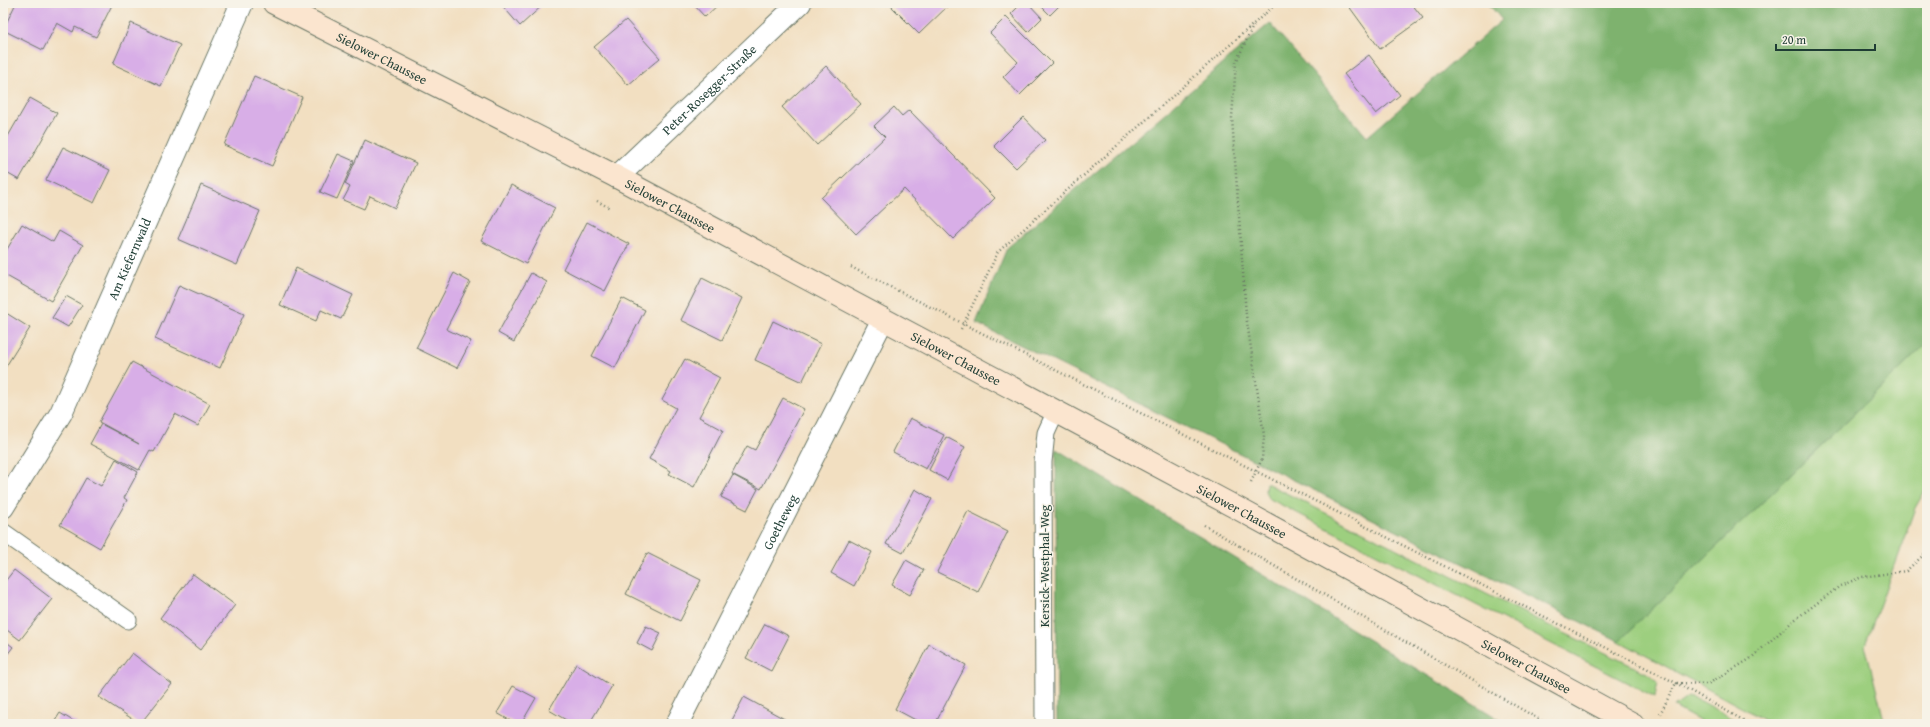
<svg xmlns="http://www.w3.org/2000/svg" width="1930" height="727" font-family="'Gentium Book Plus',serif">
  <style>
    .green { fill: #9dcf7f; stroke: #5e865a }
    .forest { fill: #7eb26e; stroke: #4e7851 }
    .building { fill: #d8aee7 }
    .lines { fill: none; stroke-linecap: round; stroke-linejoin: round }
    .lane-casing { stroke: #697665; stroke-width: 19 }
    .street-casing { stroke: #697665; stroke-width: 24 }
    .secondary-casing { stroke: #697665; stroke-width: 24 }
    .path { stroke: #697665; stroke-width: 2.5; stroke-dasharray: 1 3; stroke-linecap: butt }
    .lane { stroke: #fff; stroke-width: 17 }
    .street { stroke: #fff; stroke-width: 22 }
    .secondary { stroke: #fbe5cf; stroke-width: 22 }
    .labels { text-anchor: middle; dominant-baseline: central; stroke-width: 3; stroke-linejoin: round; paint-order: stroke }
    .street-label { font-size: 13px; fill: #1f3d34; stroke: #f7f3e8 }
  </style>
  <rect width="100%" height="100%" fill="#f7f3e8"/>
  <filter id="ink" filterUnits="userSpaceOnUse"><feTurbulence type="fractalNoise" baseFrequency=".025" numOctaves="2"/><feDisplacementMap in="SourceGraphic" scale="8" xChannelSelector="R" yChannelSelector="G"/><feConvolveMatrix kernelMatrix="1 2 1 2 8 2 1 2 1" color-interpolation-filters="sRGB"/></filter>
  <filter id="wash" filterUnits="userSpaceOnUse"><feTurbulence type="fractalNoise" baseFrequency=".012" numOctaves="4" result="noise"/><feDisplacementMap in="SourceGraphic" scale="16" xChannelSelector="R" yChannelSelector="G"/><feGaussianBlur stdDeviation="0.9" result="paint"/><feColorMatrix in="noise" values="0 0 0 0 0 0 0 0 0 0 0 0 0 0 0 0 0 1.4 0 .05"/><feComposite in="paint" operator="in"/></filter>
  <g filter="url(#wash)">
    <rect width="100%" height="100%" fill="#f2dfc1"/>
    <!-- green -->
    <path class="green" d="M1927,343V487L1915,508L1865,645L1885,724H1772L1619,641Z
      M1266,483L1550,626L1651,675L1658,682L1655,697L1268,498L1265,491Z
      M1688,697L1701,701L1743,724H1705L1674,707Z"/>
    <!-- forest -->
    <path class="forest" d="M1488,3H1927V343L1619,641L976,323L1007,248L1270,23L1367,137L1502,20Z
      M1056,449L1507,724H1057Z"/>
    <g id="blocks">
      <!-- building -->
      <path class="building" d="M16,3H113L96,37L75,27L73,32L57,23L43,50L3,30Z
        M500,3H545L520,26Z
        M692,3H720L705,17Z
        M888,3H951L919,34Z
        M1022,3H1028L1042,18L1028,32L1011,14Z
        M1038,3H1062L1050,15Z
        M1351,3H1411L1423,18L1380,49L1348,5Z
        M1006,17L1052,63L1020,95L1003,77L1018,62L990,33Z
        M626,20L660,58L628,85L594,47Z
        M131,23L180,45L161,86L113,64Z
        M1369,55L1400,95L1376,114L1344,74Z
        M826,66L861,104L817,145L782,107Z
        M254,76L302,97L272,166L224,145Z
        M30,98L57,113L19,180L3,171V145Z
        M894,107L902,116L909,110L995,198L953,239L904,189L856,234L821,198L885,137L874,126Z
        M1023,117L1045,140L1016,168L994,146Z
        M365,140L416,163L395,208L370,196L364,209L343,200L350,187L345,184Z
        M63,147L110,170L94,203L46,180Z
        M338,154L354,161L337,199L320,192Z
        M201,185L260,211L237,265L178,239Z
        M511,185L555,208L526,264L481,241Z
        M587,222L629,244L605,291L563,269Z
        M22,224L53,242L59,231L83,245L51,301L3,274V256Z
        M296,268L353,295L341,319L321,310L316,321L280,305Z
        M454,273L470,282L446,329L471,341L457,368L416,348Z
        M531,273L547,282L514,342L498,333Z
        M702,278L742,298L722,340L681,320Z
        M179,285L244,314L220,368L155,339Z
        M66,296L82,305L68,327L52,318Z
        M622,298L645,310L615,368L592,356Z
        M3,311L30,328L3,371Z
        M773,321L821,344L802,382L755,360Z
        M685,359L720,378L699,417L723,430L694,487L669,474L671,471L649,459L676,408L662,400Z
        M132,362L210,404L198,426L175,414L154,452L150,450L139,470L90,444L101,424L139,444L99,422Z
        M783,398L804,409L761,489L732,474L747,446L755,450Z
        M910,418L944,435L926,469L893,452Z
        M946,437L965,447L947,480L929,470Z
        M116,459L138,472L124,498L127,500L100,548L60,525L86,478L101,486Z
        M733,475L758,489L747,510L721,497Z
        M915,489L932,499L903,553L886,544Z
        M968,511L1008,531L978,592L937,572Z
        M849,540L872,552L854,586L831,573Z
        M647,553L701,580L680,621L626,594Z
        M906,560L924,570L910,595L892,585Z
        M14,570L52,599L20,640L3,627V584Z
        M193,574L235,605L200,650L160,618Z
        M765,624L789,636L771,671L746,658Z
        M646,626L661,633L652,651L637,643Z
        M3,639L13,647L3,660Z
        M929,644L966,665L935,724H923L895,709Z
        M132,653L172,684L140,724L99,697Z
        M576,664L612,686L589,724H573L549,710Z
        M513,686L536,698L521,724H516L497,713Z
        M744,697L790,722L789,724H730Z
        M60,713L78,724H53Z"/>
    </g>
  </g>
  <g filter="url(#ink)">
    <use href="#blocks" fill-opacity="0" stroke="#697665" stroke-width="1"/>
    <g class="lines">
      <!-- lane casing -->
      <g class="lane-casing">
        <path id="lane" d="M3,532L128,620
          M1044,724L1043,462L1046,433L1056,411"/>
      </g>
      <!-- street casing -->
      <g class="street-casing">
        <g id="street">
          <path id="s1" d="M617,177L800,3"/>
          <path id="s2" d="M3,507L61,413L242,3"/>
          <path id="s3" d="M677,724L883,319"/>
        </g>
      </g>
      <!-- secondary casing -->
      <g class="secondary-casing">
        <g id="secondary">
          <path id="s4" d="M274,3L617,177L1237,508L1633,724"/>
        </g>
      </g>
      <!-- path -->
      <path class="path" d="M597,201L610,208
        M851,267L1676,683L1750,724
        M961,329L998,252L1277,3
        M1251,482L1262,459L1264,435L1246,315L1232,118L1236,62L1254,24
        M1204,525L1241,547
        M1240,546L1547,724
        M1677,683L1708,684L1750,659L1793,621L1840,586L1862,577L1906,571L1927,552
        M1660,714L1676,683"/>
      <!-- lane -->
      <use href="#lane" class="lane"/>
      <!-- street -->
      <use href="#street" class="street"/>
      <!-- secondary -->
      <use href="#secondary" class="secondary"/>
    </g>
  </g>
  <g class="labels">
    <!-- street labels -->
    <g class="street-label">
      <text stroke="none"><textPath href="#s4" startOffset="121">Sielower Chaussee</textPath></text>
      <text stroke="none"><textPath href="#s1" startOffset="127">Peter-Rosegger-Straße</textPath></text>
      <text stroke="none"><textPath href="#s4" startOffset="445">Sielower Chaussee</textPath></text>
      <text stroke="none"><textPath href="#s2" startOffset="279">Am Kiefernwald</textPath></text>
      <text stroke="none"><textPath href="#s4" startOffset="769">Sielower Chaussee</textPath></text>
      <text stroke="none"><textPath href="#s4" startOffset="1093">Sielower Chaussee</textPath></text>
      <text stroke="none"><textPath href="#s3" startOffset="227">Goetheweg</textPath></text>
      <text transform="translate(1044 566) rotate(-90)">Kersick-Westphal-Weg</text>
      <text stroke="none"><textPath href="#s4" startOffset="1417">Sielower Chaussee</textPath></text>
    </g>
  </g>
  <!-- margin -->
  <rect width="1930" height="727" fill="none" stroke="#f7f3e8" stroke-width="16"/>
  <!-- scale -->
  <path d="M1776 44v6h99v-6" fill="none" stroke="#1f3d34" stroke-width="2"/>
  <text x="1782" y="44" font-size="12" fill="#1f3d34" stroke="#f7f3e8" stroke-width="3" paint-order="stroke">20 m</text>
</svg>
